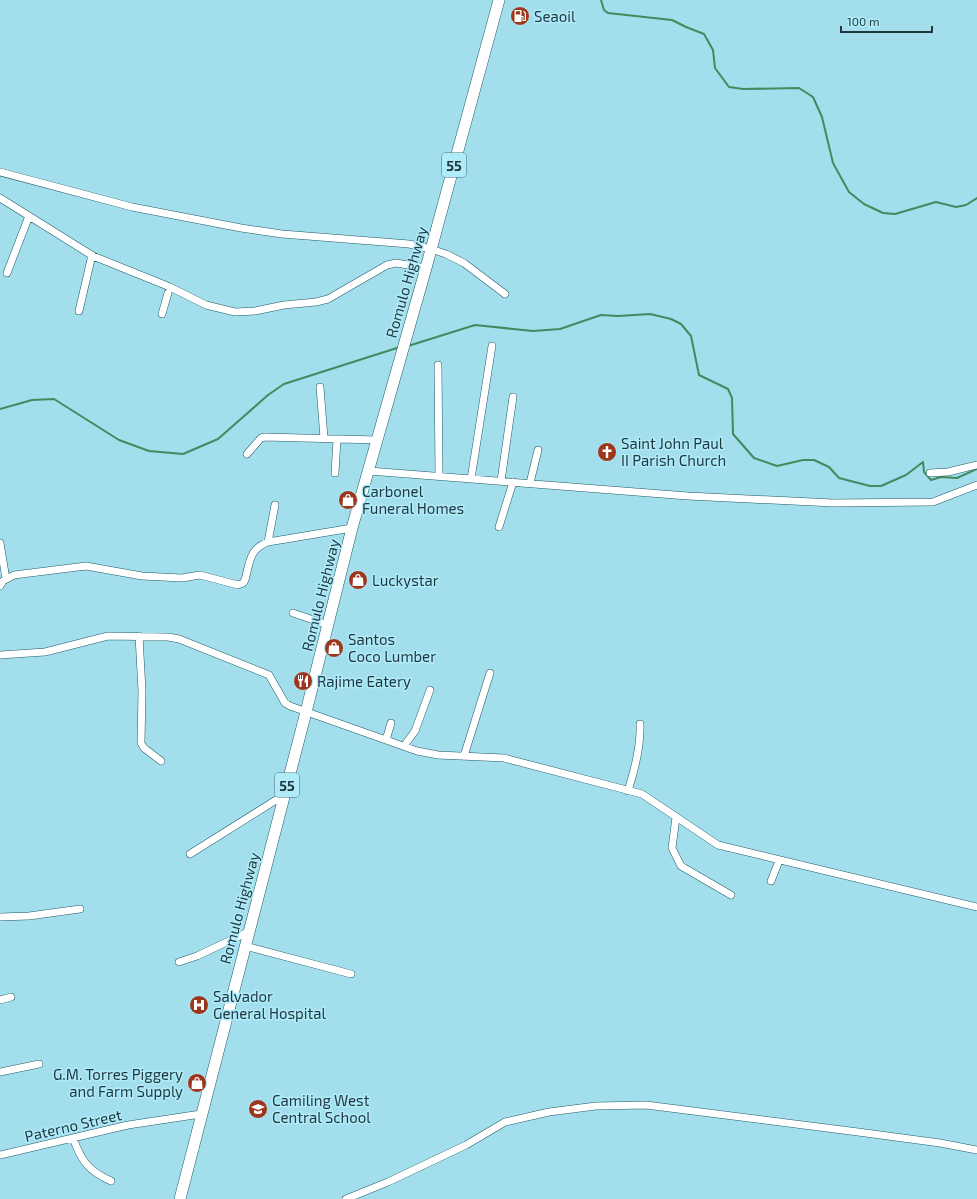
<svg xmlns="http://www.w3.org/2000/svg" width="977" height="1199" font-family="'Exo 2',sans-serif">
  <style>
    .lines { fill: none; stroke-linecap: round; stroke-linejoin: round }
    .stream { stroke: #418b5f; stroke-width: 2 }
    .minor-casing { stroke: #1f5a67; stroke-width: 8 }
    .highway-casing { stroke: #1f5a67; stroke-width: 12 }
    .minor { stroke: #fff; stroke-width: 7 }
    .highway { stroke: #fff; stroke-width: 11 }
    .labels { text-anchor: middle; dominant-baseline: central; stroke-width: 3; stroke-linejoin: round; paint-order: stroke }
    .shield { fill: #b0ebfa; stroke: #4a6d76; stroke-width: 1 }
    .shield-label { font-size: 14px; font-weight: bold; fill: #1f373d }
    .poi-label { font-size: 15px; fill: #1f373d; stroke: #b0ebfa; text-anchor: start }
    .street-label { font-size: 15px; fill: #1f373d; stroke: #b0ebfa }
  </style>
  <rect width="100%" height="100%" fill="#a3deed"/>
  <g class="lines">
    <!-- stream -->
    <path class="stream" d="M601,0L604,10L608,13L672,20L686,27L704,34L713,50L715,68L729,87L743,89L799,88L813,97L822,117L833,163L849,192L864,204L883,213L895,214L936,202L956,207L966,205L977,198
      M408,346L475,325L533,331L560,329L601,315L618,316L650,314L671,319L681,324L691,336L699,375L728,389L732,398L733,434L754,458L777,466L803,460H814L829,467L839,478L870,486H881L906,475L923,462L924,472L931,480L941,477L957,478L977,469
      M0,409L32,400L54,399L119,440L149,451L183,454L218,439L268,395L284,384L400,347"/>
    <!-- minor casing -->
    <g class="minor-casing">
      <path id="minor" d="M0,172L132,207L241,228L282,234L409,244L431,249L446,254L464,263L505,294
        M0,198L93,256L170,287L206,305L235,312L255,311L284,305L316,302L328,299L387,265L396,263L426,268
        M7,273L29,216
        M79,311L92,255
        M162,314L168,293
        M438,365L439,476
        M320,387L324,438
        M247,454L261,438L265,437L377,440
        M369,471L688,496L833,503L933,502L977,485
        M335,473L337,439
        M930,473L948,472L977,465
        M471,479L492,346
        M501,481L513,397
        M530,483L538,450
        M499,527L513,482
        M268,542L275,505
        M0,543L6,579
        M0,586L3,581L14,575L86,566L142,576L182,578L200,575L238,585L243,583L245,580C250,562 249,549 268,542L352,528
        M293,613L328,625
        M139,636L142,691L141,743L144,748L161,761
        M0,655L45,652L108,636L168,637L179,639L269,675L285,703L290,706L417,751L438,755L504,758L642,794L718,845L977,907
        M386,740L391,723
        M404,746L415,731L430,690
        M464,756L490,673
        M628,791C635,769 641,746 640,724
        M676,817L672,848L681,866L731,895
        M190,854L284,795
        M771,881L779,861
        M0,917L29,916L80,909
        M245,946L351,974
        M179,962L197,956L248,932
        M0,1000L11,997
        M0,1072L39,1064
        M73,1138C81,1160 88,1171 111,1181
        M0,1155L128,1125L201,1114
        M346,1199L388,1182L466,1145L505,1122L549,1112L596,1106L646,1105L858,1132L940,1143L977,1150"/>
    </g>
    <!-- highway casing -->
    <g class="highway-casing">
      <path id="highway" d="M180,1199L306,712L352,528L426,268L499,0"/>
    </g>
    <!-- minor -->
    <use href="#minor" class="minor"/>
    <!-- highway -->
    <use href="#highway" class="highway"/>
  </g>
  <!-- icons -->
  <defs>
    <g id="fuel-disc" transform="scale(1)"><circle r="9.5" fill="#9e361b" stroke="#b0ebfa"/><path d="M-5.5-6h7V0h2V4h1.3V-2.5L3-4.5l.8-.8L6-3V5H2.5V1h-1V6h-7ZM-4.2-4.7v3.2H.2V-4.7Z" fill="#fff"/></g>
    <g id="church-disc" transform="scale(1)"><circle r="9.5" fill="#9e361b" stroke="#b0ebfa"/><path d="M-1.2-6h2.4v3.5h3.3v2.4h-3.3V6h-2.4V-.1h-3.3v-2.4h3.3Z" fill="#fff"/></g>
    <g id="shop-disc" transform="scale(1)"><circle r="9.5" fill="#9e361b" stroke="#b0ebfa"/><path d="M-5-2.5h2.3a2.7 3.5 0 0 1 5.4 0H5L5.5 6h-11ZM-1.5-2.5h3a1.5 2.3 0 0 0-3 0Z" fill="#fff"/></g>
    <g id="restaurant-disc" transform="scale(1)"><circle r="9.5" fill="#9e361b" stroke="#b0ebfa"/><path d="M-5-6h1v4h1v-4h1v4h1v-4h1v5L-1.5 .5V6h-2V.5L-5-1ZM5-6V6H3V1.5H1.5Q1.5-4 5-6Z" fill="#fff"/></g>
    <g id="hospital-disc" transform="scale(1)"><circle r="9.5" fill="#9e361b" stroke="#b0ebfa"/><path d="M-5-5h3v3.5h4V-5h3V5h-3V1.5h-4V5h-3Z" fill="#fff"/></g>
    <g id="school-disc" transform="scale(1)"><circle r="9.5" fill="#9e361b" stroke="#b0ebfa"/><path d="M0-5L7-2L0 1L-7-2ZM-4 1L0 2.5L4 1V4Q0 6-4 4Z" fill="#fff"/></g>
  </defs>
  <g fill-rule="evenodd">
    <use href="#fuel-disc" x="520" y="16"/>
    <use href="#church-disc" x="607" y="452"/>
    <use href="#shop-disc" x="348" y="500"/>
    <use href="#shop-disc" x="358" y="580"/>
    <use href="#shop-disc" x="334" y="648"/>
    <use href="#restaurant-disc" x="303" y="681"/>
    <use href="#hospital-disc" x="199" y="1005"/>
    <use href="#shop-disc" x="197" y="1083"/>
    <use href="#school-disc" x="258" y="1109"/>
  </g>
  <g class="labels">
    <!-- shield labels -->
    <g class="shield">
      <rect x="442" y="153" width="24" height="24" rx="3"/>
      <rect x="275" y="773" width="24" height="24" rx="3"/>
    </g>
    <g class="shield-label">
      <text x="454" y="165">55</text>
      <text x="287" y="785">55</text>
    </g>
    <!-- poi labels -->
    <g class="poi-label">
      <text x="534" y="16">Seaoil</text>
      <text x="621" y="443">Saint John Paul<tspan x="621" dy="17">II Parish Church</tspan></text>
      <text x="362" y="491">Carbonel<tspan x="362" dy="17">Funeral Homes</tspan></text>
      <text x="372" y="580">Luckystar</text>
      <text x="348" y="639">Santos<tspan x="348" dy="17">Coco Lumber</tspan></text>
      <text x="317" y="681">Rajime Eatery</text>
      <text x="213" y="996">Salvador<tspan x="213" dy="17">General Hospital</tspan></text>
      <text x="183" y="1074" text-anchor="end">G.M. Torres Piggery<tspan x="183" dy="17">and Farm Supply</tspan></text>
      <text x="272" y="1100">Camiling West<tspan x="272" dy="17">Central School</tspan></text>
    </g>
    <!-- street labels -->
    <g class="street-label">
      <text transform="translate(406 282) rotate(-74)">Romulo Highway</text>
      <text transform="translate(320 595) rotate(-76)">Romulo Highway</text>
      <text transform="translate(239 908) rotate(-75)">Romulo Highway</text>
      <text transform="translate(73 1125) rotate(-13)">Paterno Street</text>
    </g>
  </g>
  <!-- scale -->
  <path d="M841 26v6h91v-6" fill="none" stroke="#1f373d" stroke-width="2"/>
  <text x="847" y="26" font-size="12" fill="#1f373d" stroke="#b0ebfa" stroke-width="3" paint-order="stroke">100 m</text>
</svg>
